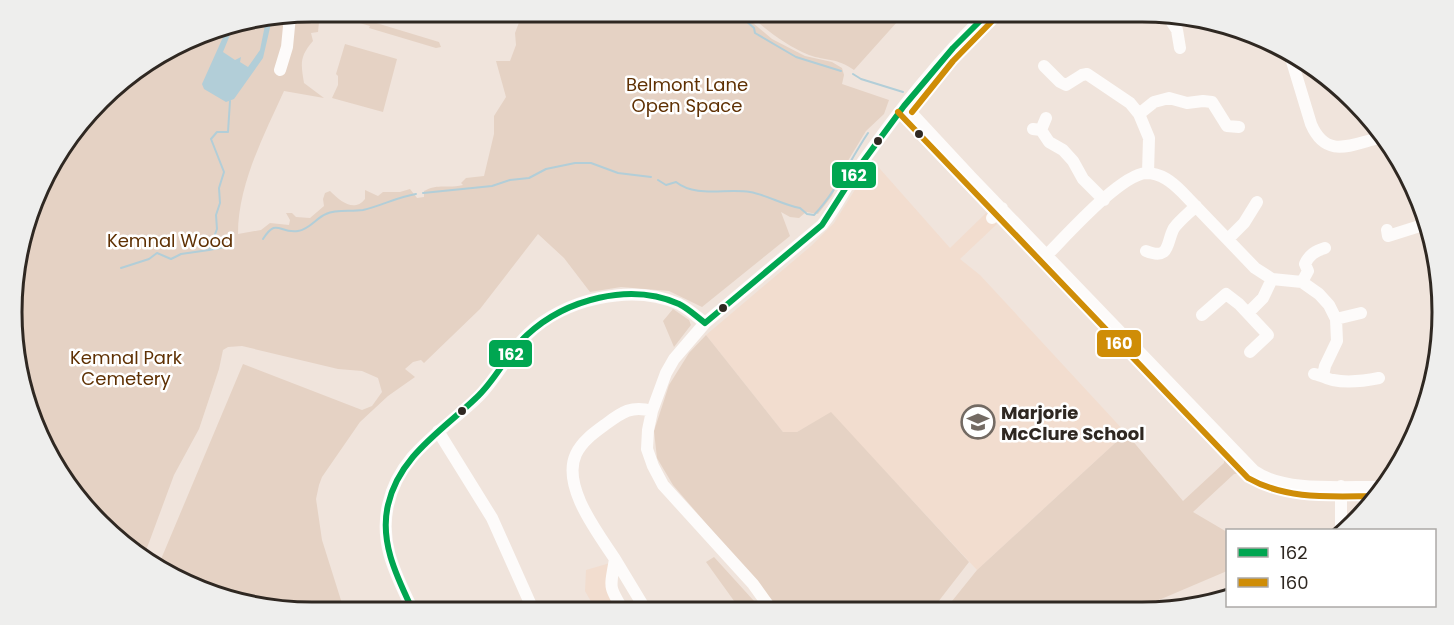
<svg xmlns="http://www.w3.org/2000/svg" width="1454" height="625" font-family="Poppins,sans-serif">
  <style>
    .built { fill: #f2ddcf }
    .green { fill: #e5d2c4 }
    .water { fill: #b2ced8 }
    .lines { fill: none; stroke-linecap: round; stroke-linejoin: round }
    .stream { stroke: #b2ced8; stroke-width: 2 }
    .minor { stroke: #fdfbfa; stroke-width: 12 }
    .bus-1-casing { stroke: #fff; stroke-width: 10 }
    .bus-2-casing { stroke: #fff; stroke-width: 10 }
    .bus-1 { stroke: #00a651; stroke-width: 6 }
    .bus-2 { stroke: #cf8d07; stroke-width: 6 }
    .bus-dot { fill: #2f2822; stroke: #fff; stroke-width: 2 }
    .labels { text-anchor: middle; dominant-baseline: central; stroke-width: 5; stroke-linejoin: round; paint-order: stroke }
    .park-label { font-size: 18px; fill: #5f3104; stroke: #fff }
    .poi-label { font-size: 18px; font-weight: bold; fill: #2f2822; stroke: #fff; text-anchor: start }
    .rim { fill: none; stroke: #2f2822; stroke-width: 3 }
    .line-badge { stroke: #fff; stroke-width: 2 }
    .badge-label { font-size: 16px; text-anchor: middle; font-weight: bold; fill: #fff }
  </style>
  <rect width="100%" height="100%" fill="#f0e4dc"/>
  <!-- built -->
  <path class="built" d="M873,161L950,248L986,213L997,224L960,259L980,275L1126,433L977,570L831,413L797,432H783L706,335L811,246L834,223Z
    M610,563L621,612H597L585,591L586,570Z"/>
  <!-- green -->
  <path class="green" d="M312,12H320L318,32L311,33L313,41C299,57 301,64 304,83L324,98L284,91C264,135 238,184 238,234L261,230L270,223L289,225L290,220L286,213H292L296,217L310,218L324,206L323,199L325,193L330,191C340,201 354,213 365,199V190L378,196L383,192H400L410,189L417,198L424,197V191C439,183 448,189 463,185L461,183L466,178L484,176L494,134V116L506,97L496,61H510L516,45L515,33L523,12H740L772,39L805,56L832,62L842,68L844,75L842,84L889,100L884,114L866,131L846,164L832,196L818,214L806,212L799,218L790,217L781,212L790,236L702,307L669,291L621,287L590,292L564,258L538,234L480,309L424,363L421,360L413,362L405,369L415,377L388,396L360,422L322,477L319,485L316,499L322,540L345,613H312L216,597L159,564L243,364L362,410L372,406L382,392L378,378L362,371L338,369L242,346L228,347L223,350L219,369L199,429L174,475L144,556L115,539L52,462L18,371V254L52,162L115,86L216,28Z
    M746,12H906L854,70C838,58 826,61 809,55C785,45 765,29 746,12Z
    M340,15L369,23L373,22L439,42L441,47L436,48L369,28L370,26L339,17Z
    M345,44L397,59L383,112L332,98L338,85V76L336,74Z
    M673,309L689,320L691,325L674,347L663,321Z
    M706,335L783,432H797L831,412L969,562L931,611L782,612L673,485L657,458L654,431L669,385L689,353Z
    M1126,433L1183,501L1224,463L1225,453L1245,473L1234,474L1193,512L1227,532V571L1133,611H944L977,570Z
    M714,557L764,612H742L706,562Z"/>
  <!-- water -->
  <path class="water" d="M272,19L263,58L234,99L226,102L204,89L202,84L228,26L234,25L223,52L235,60L241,57L240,62L248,67L260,50L266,20Z"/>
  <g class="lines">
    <!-- stream -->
    <path class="stream" d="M736,12L754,28L755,33L796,57L841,71
      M853,74L861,79L903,92
      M658,180L666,185L676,182C696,198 726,188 750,192C767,195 783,205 800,208L807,214L814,215C837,191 849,161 868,133
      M423,193L492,186L510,180L529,178L546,169L575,163H591L618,173L651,177
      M263,239C277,217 279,234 298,231C310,229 316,218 326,214C337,209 351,212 363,210C381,206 397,197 416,194
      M209,250L224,247L228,243
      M121,268L149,259L157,253L171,259L181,254L209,250L217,229L216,215L220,203L219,188L224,172L211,139L217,132H228L230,101"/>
    <!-- minor -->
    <path class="minor" d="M1168,16L1177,30L1180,48
      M1291,58L1311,124C1326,159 1350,145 1379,138
      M1044,66L1060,82L1066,85L1082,75L1087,74L1130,103L1139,114L1149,138L1148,173
      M280,70L287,47L290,16
      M905,106L971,177L1254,471C1285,493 1346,486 1385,487
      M1139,114L1154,102L1169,98L1187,103L1203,101L1212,102L1227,126L1239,127
      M1033,129L1041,130L1049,142L1063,150L1073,161L1083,179L1104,200
      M1041,130L1046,118
      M992,218L1002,208
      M1387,230L1388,236L1423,225
      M1228,239L1244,223L1257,202
      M1146,251C1171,261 1166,242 1174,228C1180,220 1189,213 1196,206
      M1047,255C1067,235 1120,175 1146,173C1161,173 1172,182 1182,192L1255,268L1272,279L1302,282L1319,294L1329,305L1336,319L1337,341L1325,366L1323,376
      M1302,282L1308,271L1305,264C1309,255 1315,251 1325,248
      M1248,313L1263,298L1272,279
      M1202,315L1226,294L1239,304L1268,335L1250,352
      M1336,319L1361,313
      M1314,374C1321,375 1327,379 1333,380C1348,383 1364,381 1379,378
      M438,431L492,518L534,612
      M1341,486V530
      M615,559C598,533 561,486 576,454C582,441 595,432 606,424C622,412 632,405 652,411
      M624,612C608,585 610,589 615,559L647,612
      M773,612L753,584L663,485L653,466L647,449L648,430L652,411L666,373L674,359L705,323L822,225C837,207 846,186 859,167C898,112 939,58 989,12
      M414,613C397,576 379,546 388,505C399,453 445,430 479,396C498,377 508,353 527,335C563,299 632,283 679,304C689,309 697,317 705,323"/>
    <!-- bus-1 casing -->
    <g class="bus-1-casing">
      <path id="bus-1" d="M705,323L822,225L859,167L904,106L953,48L989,12
        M414,613C398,579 379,543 388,505C399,456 443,430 476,398C496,380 507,353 527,335C566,299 630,282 679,304C689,309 697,317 705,323"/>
    </g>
    <!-- bus-2 casing -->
    <g class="bus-2-casing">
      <path id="bus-2" d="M898,112L1248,478C1288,501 1335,496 1379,496
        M912,112L953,61L995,18"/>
    </g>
    <!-- bus-1 -->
    <use href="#bus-1" class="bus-1"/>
    <!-- bus-2 -->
    <use href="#bus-2" class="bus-2"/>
  </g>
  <!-- icons -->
  <defs>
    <g id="school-ring" transform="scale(1.725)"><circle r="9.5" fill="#fff" stroke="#736a63" stroke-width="1.5"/><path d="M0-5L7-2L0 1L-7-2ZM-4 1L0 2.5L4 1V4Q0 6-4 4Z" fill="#736a63"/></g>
  </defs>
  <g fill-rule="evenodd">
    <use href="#school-ring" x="978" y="422"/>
  </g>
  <!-- markers -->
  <g class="bus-dot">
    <circle cx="919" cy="134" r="5"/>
    <circle cx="878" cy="141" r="5"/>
    <circle cx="723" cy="308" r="5"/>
    <circle cx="462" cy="411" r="5"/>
  </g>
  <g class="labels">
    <!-- park labels -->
    <g class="park-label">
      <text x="687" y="84">Belmont Lane<tspan x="687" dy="21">Open Space</tspan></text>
      <text x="170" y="240">Kemnal Wood</text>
      <text x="126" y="357">Kemnal Park<tspan x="126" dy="21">Cemetery</tspan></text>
    </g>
    <!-- poi labels -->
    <g class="poi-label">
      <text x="1001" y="412">Marjorie<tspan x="1001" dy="21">McClure School</tspan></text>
    </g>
  </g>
  <!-- crop -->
  <path d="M0 0H1454V625H0ZM312 22H1142A290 290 0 0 1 1432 312V312A290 290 0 0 1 1142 602H312A290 290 0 0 1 22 312V312A290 290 0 0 1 312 22Z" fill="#eeeeed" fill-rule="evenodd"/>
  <path class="rim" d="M312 22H1142A290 290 0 0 1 1432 312V312A290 290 0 0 1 1142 602H312A290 290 0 0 1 22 312V312A290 290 0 0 1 312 22Z"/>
  <g class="line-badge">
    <rect x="831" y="161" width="46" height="28" rx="6" fill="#00a651"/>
    <rect x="1096" y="329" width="46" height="29" rx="6" fill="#cf8d07"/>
    <rect x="488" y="339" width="45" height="29" rx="6" fill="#00a651"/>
  </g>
  <g class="badge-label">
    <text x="854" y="181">162</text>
    <text x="1119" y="349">160</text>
    <text x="511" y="360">162</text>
  </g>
  <!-- legend -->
  <rect x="1226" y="529" width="210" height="78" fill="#ffffff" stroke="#aca9a7" stroke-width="1.5"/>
  <rect x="1238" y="548" width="30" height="9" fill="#00a651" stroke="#aca9a7" stroke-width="1.5"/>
  <text x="1280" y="559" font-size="18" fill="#2f2822">162</text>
  <rect x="1238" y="578" width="30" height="9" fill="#cf8d07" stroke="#aca9a7" stroke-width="1.5"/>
  <text x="1280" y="589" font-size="18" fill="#2f2822">160</text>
</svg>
